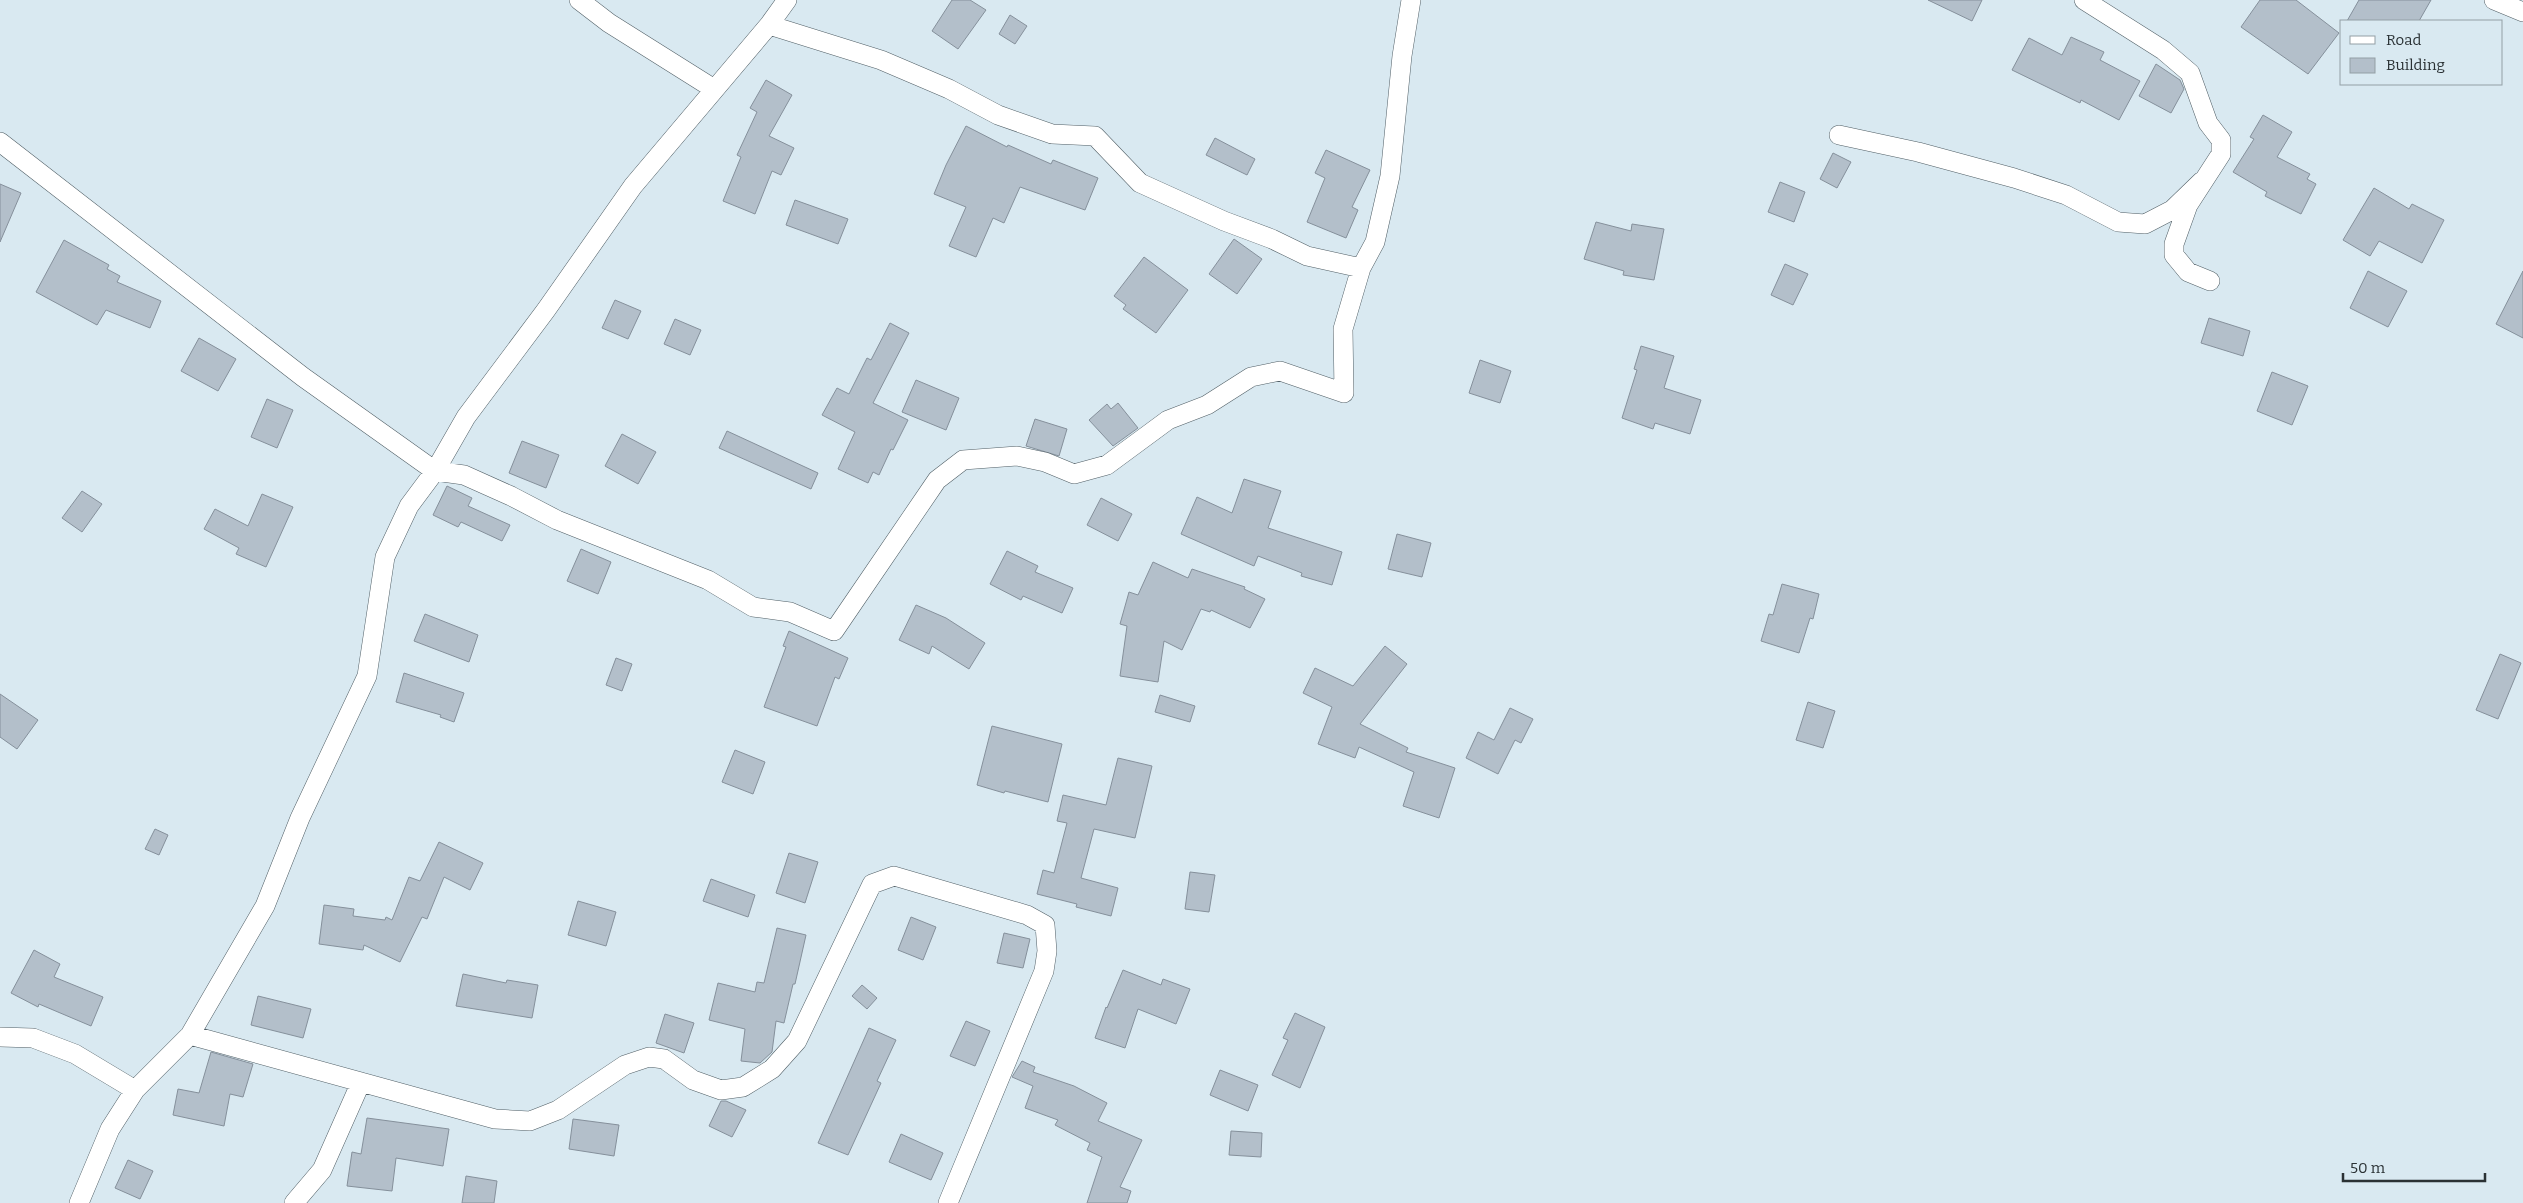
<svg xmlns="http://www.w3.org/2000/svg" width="2523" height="1203" font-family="Bitter,serif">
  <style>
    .building { fill: #b3bfca; stroke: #85909b }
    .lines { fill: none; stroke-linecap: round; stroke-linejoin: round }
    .minor-casing { stroke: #515f66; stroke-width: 20 }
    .minor { stroke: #fff; stroke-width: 19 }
  </style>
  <rect width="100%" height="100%" fill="#d9e9f1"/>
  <!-- building -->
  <path class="building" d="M952,0H970L986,10L958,49L932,31Z
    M1928,0H1982L1972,21Z
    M2260,0H2296L2339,33L2308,74L2241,27Z
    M2359,0H2431L2419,21H2347Z
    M1010,15L1027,26L1015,44L999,34Z
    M2071,37L2104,52L2100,60L2140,81L2119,120L2081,100L2080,103L2012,70L2029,38L2062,55Z
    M2156,64L2180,80L2184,89L2171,113L2139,96Z
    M766,80L792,95L769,136L794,148L781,175L772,171L755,214L723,201L741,157L737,155L757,112L750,108Z
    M2263,115L2292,132L2277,157L2310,174L2307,179L2316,184L2301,214L2265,196L2267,192L2233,172L2254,139L2250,137Z
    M966,126L1007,147L1008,145L1051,164L1053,160L1098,178L1085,210L1020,187L1004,223L993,218L976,257L949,246L966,207L934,194L946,165Z
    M1215,138L1255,159L1247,175L1206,155Z
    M1326,150L1370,170L1352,207L1358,210L1346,238L1307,222L1325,178L1315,173Z
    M1833,153L1851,162L1837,188L1820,179Z
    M1780,182L1805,192L1794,222L1768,212Z
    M0,184L21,193L0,242Z
    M2374,188L2409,209L2412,204L2444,220L2422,263L2379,241L2370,256L2343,240Z
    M795,200L848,219L838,244L786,225Z
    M1596,222L1631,231L1632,224L1664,229L1654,280L1623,275L1624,271L1584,259Z
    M1234,239L1262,259L1237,294L1209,274Z
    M64,240L109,265L107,269L120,276L117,282L161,301L150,328L106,310L97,325L36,292Z
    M1144,257L1188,290L1156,333L1123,309L1126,305L1114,296Z
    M1785,264L1808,274L1793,305L1771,295Z
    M2368,271L2407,291L2388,327L2350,308Z
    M2523,271V338L2496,324Z
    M615,300L641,311L628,339L602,328Z
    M2209,318L2250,331L2243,356L2201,343Z
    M675,319L701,330L690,355L664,344Z
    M890,323L909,333L873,403L908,420L893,450L891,449L879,475L873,472L868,483L838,469L855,432L822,415L837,388L849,394L867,358L871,360Z
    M199,338L236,359L218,391L181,371Z
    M1641,346L1674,356L1664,388L1701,400L1690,434L1655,423L1653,429L1622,418L1637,370L1634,369Z
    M1480,360L1511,371L1500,403L1469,393Z
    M2272,372L2308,386L2292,425L2257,411Z
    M916,380L959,398L946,430L902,412Z
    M267,399L293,410L277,448L251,437Z
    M1118,403L1138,428L1113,446L1089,420L1107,404L1111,409Z
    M1035,419L1067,429L1059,456L1026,446Z
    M727,431L818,473L811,489L719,448Z
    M622,434L656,452L638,484L605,466Z
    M522,441L559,455L546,488L509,473Z
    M1244,479L1281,491L1268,528L1342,552L1332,585L1301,576L1302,573L1258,556L1254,566L1181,534L1197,497L1232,513Z
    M447,486L472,498L468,506L510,525L502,541L461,522L458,527L433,515Z
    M82,491L102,504L82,532L62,518Z
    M262,494L293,507L266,567L236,554L239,548L204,529L215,509L248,526Z
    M1101,498L1132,514L1118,541L1087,525Z
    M1397,534L1431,543L1422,577L1388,569Z
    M581,549L611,562L598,594L567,581Z
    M1007,551L1038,566L1035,572L1073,588L1062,613L1023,596L1021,600L990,584Z
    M1153,562L1188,578L1192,569L1245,587L1244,589L1265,599L1250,628L1211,610L1210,612L1201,609L1182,650L1164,641L1158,682L1120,676L1127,626L1120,624L1129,592L1138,595Z
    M1782,584L1819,594L1813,619L1810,618L1799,653L1761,641L1769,614L1773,615Z
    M916,605L946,618L985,643L969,669L932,646L929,654L899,640Z
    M425,614L478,635L469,662L414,641Z
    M789,631L848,658L839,679L835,677L817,726L764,707L786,647L783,646Z
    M1385,646L1407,664L1360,724L1408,748L1406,752L1455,768L1439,818L1403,806L1414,772L1359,747L1355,758L1318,744L1332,707L1303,693L1315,668L1353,686Z
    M2500,654L2521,663L2498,719L2476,710Z
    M616,658L632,664L622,691L606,685Z
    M404,673L464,693L454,722L440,717L441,715L396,702Z
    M0,694L38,720L17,749L0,737Z
    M1160,695L1195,706L1190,722L1155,712Z
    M1808,702L1835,711L1823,748L1796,740Z
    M1510,708L1533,719L1521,743L1515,740L1498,774L1466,758L1478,732L1494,740Z
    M992,726L1062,744L1048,802L1005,791L1004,793L977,785Z
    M735,750L765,762L753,794L722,782Z
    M1118,758L1152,766L1135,838L1094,829L1081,878L1118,888L1111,916L1076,907L1077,904L1037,894L1043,870L1054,873L1067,823L1057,821L1063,795L1106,805Z
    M155,829L168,835L159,855L145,849Z
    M439,842L483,863L470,890L444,877L427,919L422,917L400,962L364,945L363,950L319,944L324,905L354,909L353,916L385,920L386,917L392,920L409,877L420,881Z
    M789,853L818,862L805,903L776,893Z
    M1190,872L1215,875L1209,912L1185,909Z
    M711,879L755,895L748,917L703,901Z
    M578,901L616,912L606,946L568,935Z
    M911,917L936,927L923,960L898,950Z
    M777,928L806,935L795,984H793L784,1023L776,1021L772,1052L760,1063L741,1061L745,1029L709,1020L718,983L755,992L757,982L764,983Z
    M1004,933L1030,939L1023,968L997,963Z
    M34,950L60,964L54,977L103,997L91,1026L39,1004L38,1007L11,993Z
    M1123,970L1161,985L1163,979L1190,989L1176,1024L1138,1009L1125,1048L1095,1038L1106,1007L1107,1008Z
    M463,974L506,983L507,980L538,985L532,1018L456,1006Z
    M862,985L877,998L867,1009L852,996Z
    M258,996L311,1009L303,1038L251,1025Z
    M1295,1013L1325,1027L1300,1088L1272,1075L1288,1040L1283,1038Z
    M665,1014L694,1023L684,1053L656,1043Z
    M966,1021L990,1031L975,1066L950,1056Z
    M869,1028L896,1040L877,1081L881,1083L848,1155L818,1143Z
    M211,1052L253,1064L243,1097L230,1094L224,1126L173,1115L178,1089L199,1093Z
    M1022,1061L1035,1067L1033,1072L1074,1086L1107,1103L1098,1121L1142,1140L1120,1187L1131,1191L1127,1203H1087L1102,1157L1087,1150L1090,1143L1055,1125L1058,1120L1025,1108L1033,1086L1012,1077Z
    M1220,1070L1258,1085L1248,1111L1210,1095Z
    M721,1101H726L746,1110L732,1137L709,1126Z
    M367,1118L449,1129L443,1166L396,1158L392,1191L347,1186L352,1152L361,1154Z
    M573,1119L619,1125L614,1156L569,1149Z
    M1231,1131L1262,1133L1261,1157L1229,1155Z
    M901,1134L943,1153L931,1180L889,1162Z
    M128,1160L153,1171L140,1199L115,1188Z
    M466,1176L497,1181L494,1203H462Z"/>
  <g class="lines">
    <!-- minor casing -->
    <g class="minor-casing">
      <path id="minor" d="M579,0L609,23L714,89
        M2084,0L2163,50L2190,73L2208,123L2221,140V154L2188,205L2174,244V255L2188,272L2210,281
        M2494,0L2523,12
        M769,25L881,60L949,89L998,115L1052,134L1095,136L1140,183L1224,221L1272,239L1307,256L1361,268
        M1839,135L1918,152L2014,178L2066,195L2118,222L2145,224L2172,210L2202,181
        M0,142L303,377L435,471L464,475L511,496L557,520L708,580L753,607L790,612L834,631L937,480L963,460L1017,456L1045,462L1074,474L1107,465L1168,420L1207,405L1251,377L1280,371L1344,393L1343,329L1361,268L1375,242L1390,176L1402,56L1411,0
        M190,1035L495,1119L530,1121L558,1110L625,1065L649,1057L664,1059L693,1080L721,1090L743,1087L772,1069L797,1041L872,884L894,876L1027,915L1045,925L1047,951L1044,971L948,1203
        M0,1037L33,1038L75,1054L135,1090
        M79,1203L110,1129L135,1090L190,1035L265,906L300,818L367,676L385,557L409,506L435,471L466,417L546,310L633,186L769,25L787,0
        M294,1203L322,1170L361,1082"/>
    </g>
    <!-- minor -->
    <use href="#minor" class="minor"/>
  </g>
  <!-- legend -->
  <rect x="2340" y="20" width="162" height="65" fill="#d9e9f1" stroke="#939fa5"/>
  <rect x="2350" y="36" width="25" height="8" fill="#ffffff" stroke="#939fa5"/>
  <text x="2386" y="45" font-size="15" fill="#2a3134">Road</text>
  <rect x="2350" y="58" width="25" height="15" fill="#b3bfca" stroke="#939fa5"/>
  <text x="2386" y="70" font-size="15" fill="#2a3134">Building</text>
  <!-- scale -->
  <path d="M2343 1173v8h142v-8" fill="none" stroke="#2a3134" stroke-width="2.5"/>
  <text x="2350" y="1173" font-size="15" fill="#2a3134" stroke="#d9e9f1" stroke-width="4" paint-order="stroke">50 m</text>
</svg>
